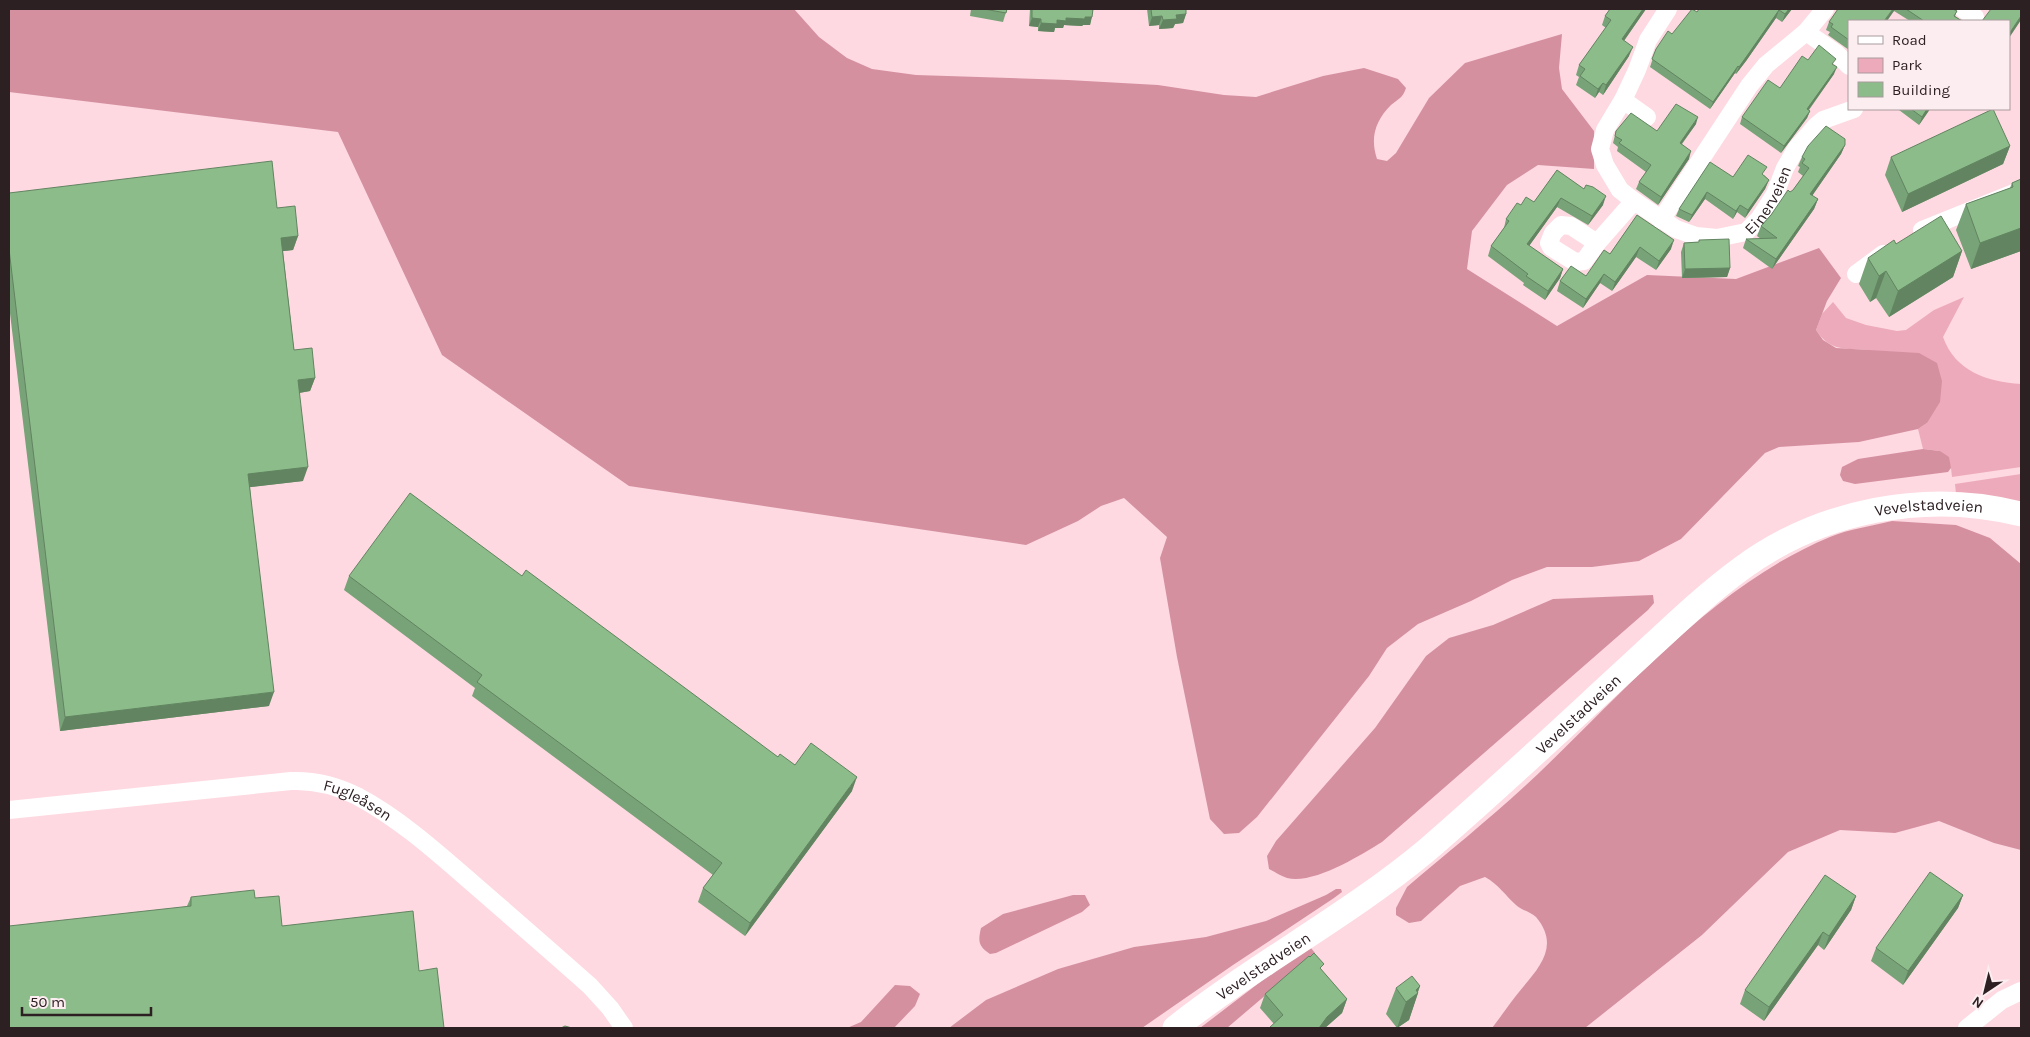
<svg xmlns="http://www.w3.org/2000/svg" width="2030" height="1037" font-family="Karla,sans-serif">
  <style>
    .green { fill: #edaaba }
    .forest { fill: #d590a0 }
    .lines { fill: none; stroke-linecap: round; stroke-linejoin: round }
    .street { stroke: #fff; stroke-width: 18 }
    .secondary { stroke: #fff; stroke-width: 25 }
    .wall { fill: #78a277 }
    .shaded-wall { fill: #628461 }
    .building { fill: #8cbc8a; stroke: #628461 }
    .labels { text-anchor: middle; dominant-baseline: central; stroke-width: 4.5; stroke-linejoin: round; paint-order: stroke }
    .street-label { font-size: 16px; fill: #2d2023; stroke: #fcedf0 }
  </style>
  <rect width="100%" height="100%" fill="#fed9e1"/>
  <!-- green -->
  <path class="green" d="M1964,297L1943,337C1955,371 1987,382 2021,384V467L1952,477L1951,468L1940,451L1923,449L1918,429L1927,423L1869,350C1846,348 1830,352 1816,330L1822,314L1833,302L1846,318L1866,325L1897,331L1906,330L1934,310Z
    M2021,474V503L1956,494L1955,484Z"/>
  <!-- forest -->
  <path class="forest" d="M9,9H794L819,37L847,58L872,69L916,75L1068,80L1158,85L1224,95L1256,97L1323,76L1364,68L1398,79L1406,88C1403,98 1398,99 1391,105C1375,121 1370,138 1377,159L1387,161L1396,153L1429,98L1465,63L1562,34L1559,68L1562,89L1594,131V169L1538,165L1507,185L1472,231L1467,269L1557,326L1647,275L1736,279L1819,248L1841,278L1827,301L1816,330L1823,340L1836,348L1919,353L1937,363L1942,381L1940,402L1927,423L1918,429L1859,442L1779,447L1765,453L1681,539L1639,561L1592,567H1547L1512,580L1471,601L1418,624L1387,648L1369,676L1257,817L1239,833L1224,834L1210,819L1177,657L1160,558L1167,537L1124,498L1101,506L1078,521L1026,545L629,486L442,355L338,132L9,92Z
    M1923,449L1940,451L1949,457L1951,468L1948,472L1855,484L1843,481L1840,475L1842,467L1858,459Z
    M1892,521L1956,525L1990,538L2021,564V850L1994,843L1939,821L1895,833L1840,830L1788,852L1702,935L1585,1028H1492C1500,1018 1507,1007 1515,997C1534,972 1563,949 1536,917C1531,912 1521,910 1516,905C1505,895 1498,884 1485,877L1460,886L1421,921L1409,923L1396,915V908L1407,887C1447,853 1487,821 1525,786C1619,699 1709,587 1830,537C1849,529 1872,526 1892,521Z
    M1653,595L1654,603L1648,610L1382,842C1361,855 1313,885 1287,878C1281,876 1275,872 1269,869L1267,856L1276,841L1375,728L1426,656L1449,638L1493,625L1553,599Z
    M1336,889H1341L1342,892L1334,898L1233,965L1142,1028H949L986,1000L1058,969L1134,947L1206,937L1266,921L1326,895Z
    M1073,895H1085L1090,905L1082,912L996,953L990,954C978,946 978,941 981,928L1003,914Z
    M1311,948L1315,953L1227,1028H1200L1301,951Z
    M895,985L910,986L920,994L915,1006L894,1028H847L861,1022Z"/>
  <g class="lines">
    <!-- street -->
    <g class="street">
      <path id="s1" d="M1668,9L1648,40L1637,70L1623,100L1605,130L1600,149L1605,165L1620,190L1634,201L1676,229L1696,236L1717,238L1746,232L1759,219L1775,194L1785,168L1796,149L1816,126L1823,120L1854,109"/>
      <path d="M1963,9L1975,17"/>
      <path d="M1806,32L1836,53L1849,66"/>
      <path d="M1623,100L1647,117"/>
      <path d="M1661,220L1749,86L1766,65L1806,32L1825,9"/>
      <path d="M1561,225L1571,226L1597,243L1584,261L1575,262L1551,247L1549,243L1553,233Z"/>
      <path d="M1922,230L2021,190"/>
      <path d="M1597,243L1634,201"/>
      <path d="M1856,274L1883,254"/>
      <path id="s2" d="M9,810L291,781C314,780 337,786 357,796C402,820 441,856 478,888C516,921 553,953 590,986L610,1008L624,1028"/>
      <path d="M1967,1028L2002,1000L2021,991"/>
    </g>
    <!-- secondary -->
    <path class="secondary" id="s3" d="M1175,1028C1256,964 1348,916 1427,850C1492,794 1555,735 1618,677C1659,640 1698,600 1742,568C1821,510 1926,490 2021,514"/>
  </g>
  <!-- wall -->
  <path class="wall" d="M971,9H1007L1003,22L970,16Z
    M1030,9H1093L1090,25H1083L1082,26L1064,25L1063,28H1055L1054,32L1038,31V27L1029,26Z
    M1147,9H1186V14L1183,23L1175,24L1173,28L1159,29V25L1149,26Z
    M1610,9H1646L1624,41L1629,56L1603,95L1599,92L1595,98L1576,85L1579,77L1576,75L1579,65L1606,28L1602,25L1605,16Z
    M1699,9H1792L1782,22L1776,18L1746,61L1736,74L1735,73L1710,109L1650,67L1656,49L1697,12Z
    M1838,9H1953L1957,11L1955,16L1962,21H1910L1894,11L1849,21V50L1828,35L1830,32L1826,30L1829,22Z
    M1808,60L1834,65V74L1809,110L1810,111L1807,118L1781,153L1740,124L1742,117L1780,88Z
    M1899,109H1930L1919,125L1899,110Z
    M1696,124L1682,144L1689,159L1658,205L1636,189L1639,182L1646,172L1617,151L1618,147L1613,143L1616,131H1657Z
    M1845,145L1841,154L1812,196L1818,199L1814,209L1772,269L1743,248L1746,239H1761L1757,236L1761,226L1793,190L1803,176L1798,172L1800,167L1798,166L1802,157Z
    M2010,146L2003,164L1902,212L1885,175L1891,157Z
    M1557,170L1603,205L1588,225L1557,207L1529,246L1563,269L1560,278L1545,300L1523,285L1524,283L1488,256L1491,246L1504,228L1506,219L1521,205L1534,202Z
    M1764,175L1769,180L1765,189L1745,218L1737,212L1733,219L1705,199L1689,222L1676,216L1679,209L1733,177Z
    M2021,179V251L1971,269L1956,230L1966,204L2010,188L2012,183Z
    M9,193L277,208L298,236L293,250L283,251L294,350L315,378L310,391L299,393L303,481L250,487L269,706L60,731L9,305Z
    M1637,215L1671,249L1656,270L1636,257L1612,291L1600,283L1583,308L1557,291L1560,281L1586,276L1610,254Z
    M1699,240L1730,268L1727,277L1682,278L1681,252L1684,243L1699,242Z
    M1896,244L1962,251L1953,277L1889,317L1876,298L1870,302L1859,284L1868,258Z
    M349,576H522L778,757L852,791L745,936L698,902L703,888L713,875L472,696L475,688L344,590Z
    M1963,895L1958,908L1903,985L1871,961L1876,948Z
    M1856,896L1851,910L1824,950L1818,945L1764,1021L1740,1004L1745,990Z
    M191,897L255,898L282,926L419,971L444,1028L187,906Z
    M1322,971L1347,999L1342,1013L1325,1028H1269L1274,1024L1260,1008L1265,994Z
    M1420,986L1418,992V993L1409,1020L1397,1028L1386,1014L1396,988Z"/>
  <!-- shaded-wall -->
  <path class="shaded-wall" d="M1643,9H1646L1618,49L1622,39Z
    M1789,9H1792L1782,22L1785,14Z
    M1893,9H1895L1894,11L1887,21H1884Z
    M1779,10L1776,18L1746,61L1736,74L1739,67Z
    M1186,14L1183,23L1175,24L1173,28L1159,29L1163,20L1176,15Z
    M1162,16L1159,25L1149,26L1152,17Z
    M2021,16V20L2009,38V34Z
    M1085,17H1092L1090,25H1083L1082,26L1064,25L1063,28H1055L1054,32L1038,31L1041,23L1066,18Z
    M1032,18L1041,19L1038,27L1029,26Z
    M1633,47L1629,56L1603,95L1606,85Z
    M1738,66L1735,73L1710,109L1713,102Z
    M1837,67L1834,74L1804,116L1807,109Z
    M1603,83L1599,92L1595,98L1598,89Z
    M1927,109H1930L1919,125L1922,117Z
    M1810,111L1807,118L1781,153L1784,146Z
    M1698,117L1696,124L1677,150L1680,143Z
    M1845,145L1841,154L1807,203L1810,194Z
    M2010,146L2003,164L1902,212L1908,194Z
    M1691,151L1689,159L1658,205L1661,197Z
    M1768,182L1765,189L1745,218L1748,210Z
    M1707,192L1705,199L1689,222L1692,215Z
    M1606,196L1603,205L1588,225L1592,216Z
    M1561,198L1557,207L1524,253L1527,244Z
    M1818,199L1814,209L1772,269L1776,259Z
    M1740,205L1737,212L1733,219L1736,211Z
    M2021,228V251L1971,269L1980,243Z
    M298,236L293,250L276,252L281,238Z
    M1674,240L1671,249L1656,270L1659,261Z
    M1640,247L1636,257L1612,291L1615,282Z
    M1962,251L1953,277L1889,317L1898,291Z
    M1730,268L1727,277L1682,278L1685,269Z
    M1563,269L1560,278L1545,300L1548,291Z
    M1886,271L1876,298L1870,302L1879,276Z
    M1604,274L1600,283L1583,308L1586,299Z
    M315,378L310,391L293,394L298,380Z
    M308,467L303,481L243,488L248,474Z
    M274,692L269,706L60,731L65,717Z
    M857,777L852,791L745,936L750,923Z
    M1963,895L1958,908L1903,985L1908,971Z
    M1856,896L1851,910L1824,950L1829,936Z
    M1823,932L1818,945L1764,1021L1769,1007Z
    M1420,986L1417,994L1418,993L1409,1020L1397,1028L1406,1002L1416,990Z
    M1347,999L1342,1013L1325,1028H1319L1327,1017Z"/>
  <!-- building -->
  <path class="building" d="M984,9H1007L1006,13Z
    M1032,9H1093L1092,17H1085V19L1066,18V21L1057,20V24L1041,23V19L1032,18Z
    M1151,9H1186V14L1176,15L1177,19L1163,20L1162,16L1152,17Z
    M1610,9H1643L1622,39L1633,47L1606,85L1603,83L1598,89L1580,76L1585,69L1579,65L1611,20L1605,16Z
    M1692,9L1697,12L1699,9H1789L1785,14L1779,10L1749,53L1739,67L1738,66L1713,102L1652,59L1656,49L1668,31L1672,34Z
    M1838,9H1893L1884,21H1849V40L1831,27L1833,24L1829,22Z
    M1906,9H1953L1957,11L1954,16L1962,21H1924Z
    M1991,9H2021V16L2009,34V21H1982Z
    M1819,45L1836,59L1832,64L1837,67L1807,109L1810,111L1784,146L1742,117L1768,80L1780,88L1802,56L1808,60Z
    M1676,104L1698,117L1680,143L1691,151L1661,197L1639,182L1651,165L1619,143L1622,140L1615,136L1616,131L1631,113L1657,131Z
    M1911,109H1927L1922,117Z
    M1993,109L2010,146L1908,194L1891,157Z
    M1826,126L1845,139V145L1810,194L1818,199L1776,259L1746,239L1777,238L1761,226L1771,215L1788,190L1790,192L1793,190L1809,168L1802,163L1805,159L1802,157L1808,146Z
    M1748,155L1767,167L1762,174L1769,180L1748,210L1740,205L1736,211L1707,192L1692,215L1679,209L1710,162L1733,177Z
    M272,161L277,208L295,206L298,236L281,238L294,350L312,348L315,378L298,380L308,467L248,474L274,692L65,717L9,249V193Z
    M1557,170L1584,189L1586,185L1593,187L1606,196L1592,216L1561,198L1527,244L1563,269L1548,291L1526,276L1528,274L1491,246L1509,221L1506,219L1517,203L1521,205L1526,197L1534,202Z
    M2021,179V228L1980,243L1966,204L2013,187L2012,183Z
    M1637,215L1674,240L1659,261L1640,247L1615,282L1604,274L1586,299L1560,281L1571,266L1586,276L1604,250L1610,254Z
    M1941,216L1962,251L1898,291L1886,271L1879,276L1868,258L1894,240L1896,244Z
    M1729,239L1730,268L1685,269L1684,243L1699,242V240Z
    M410,493L522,576L526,570L778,757L780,754L795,765L811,743L857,777L750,923L703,888L722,863L477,682L482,675L349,576Z
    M1930,872L1963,895L1908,971L1876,948Z
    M1825,875L1856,896L1829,936L1823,932L1769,1007L1745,990Z
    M254,890L255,898L279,896L282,926L413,911L419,971L437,968L444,1028H9V926L191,906V897Z
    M1314,953L1324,964L1320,968L1347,999L1327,1017L1319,1028H1269L1283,1015L1265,994L1309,956L1310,957Z
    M1412,976L1420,986L1416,990L1418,993L1406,1002L1396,988Z
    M565,1026L572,1028H561Z"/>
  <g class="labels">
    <!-- street labels -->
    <g class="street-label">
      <text stroke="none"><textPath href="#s1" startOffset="382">Einerveien</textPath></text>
      <text stroke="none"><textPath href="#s3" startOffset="932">Vevelstadveien</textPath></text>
      <text stroke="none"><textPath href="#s3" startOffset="512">Vevelstadveien</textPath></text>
      <text stroke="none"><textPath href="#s2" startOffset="354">Fugleåsen</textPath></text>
      <text stroke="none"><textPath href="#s3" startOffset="108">Vevelstadveien</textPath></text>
    </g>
  </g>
  <!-- border -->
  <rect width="2030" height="1037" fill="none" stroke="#2d2023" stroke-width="20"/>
  <!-- legend -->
  <rect x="1848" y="20" width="162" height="90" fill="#fcedf0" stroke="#a99b9e"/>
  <rect x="1858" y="36" width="25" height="8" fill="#ffffff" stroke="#a99b9e"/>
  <text x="1892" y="45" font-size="15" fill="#2d2023">Road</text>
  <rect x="1858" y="58" width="25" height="15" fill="#edaaba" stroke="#a99b9e"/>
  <text x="1892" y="70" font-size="15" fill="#2d2023">Park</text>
  <rect x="1858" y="82" width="25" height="15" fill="#8cbc8a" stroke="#a99b9e"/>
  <text x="1892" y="95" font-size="15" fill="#2d2023">Building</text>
  <!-- north arrow -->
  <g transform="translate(1985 992) rotate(215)" stroke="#fcedf0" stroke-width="4" paint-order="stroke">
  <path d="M0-4L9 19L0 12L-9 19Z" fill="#2d2023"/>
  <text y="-8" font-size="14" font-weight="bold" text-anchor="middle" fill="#2d2023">N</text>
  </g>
  <!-- scale -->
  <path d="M22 1007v8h129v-8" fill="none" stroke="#2d2023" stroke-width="2.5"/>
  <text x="30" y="1007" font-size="15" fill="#2d2023" stroke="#fcedf0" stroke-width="4" paint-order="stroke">50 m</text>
</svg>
